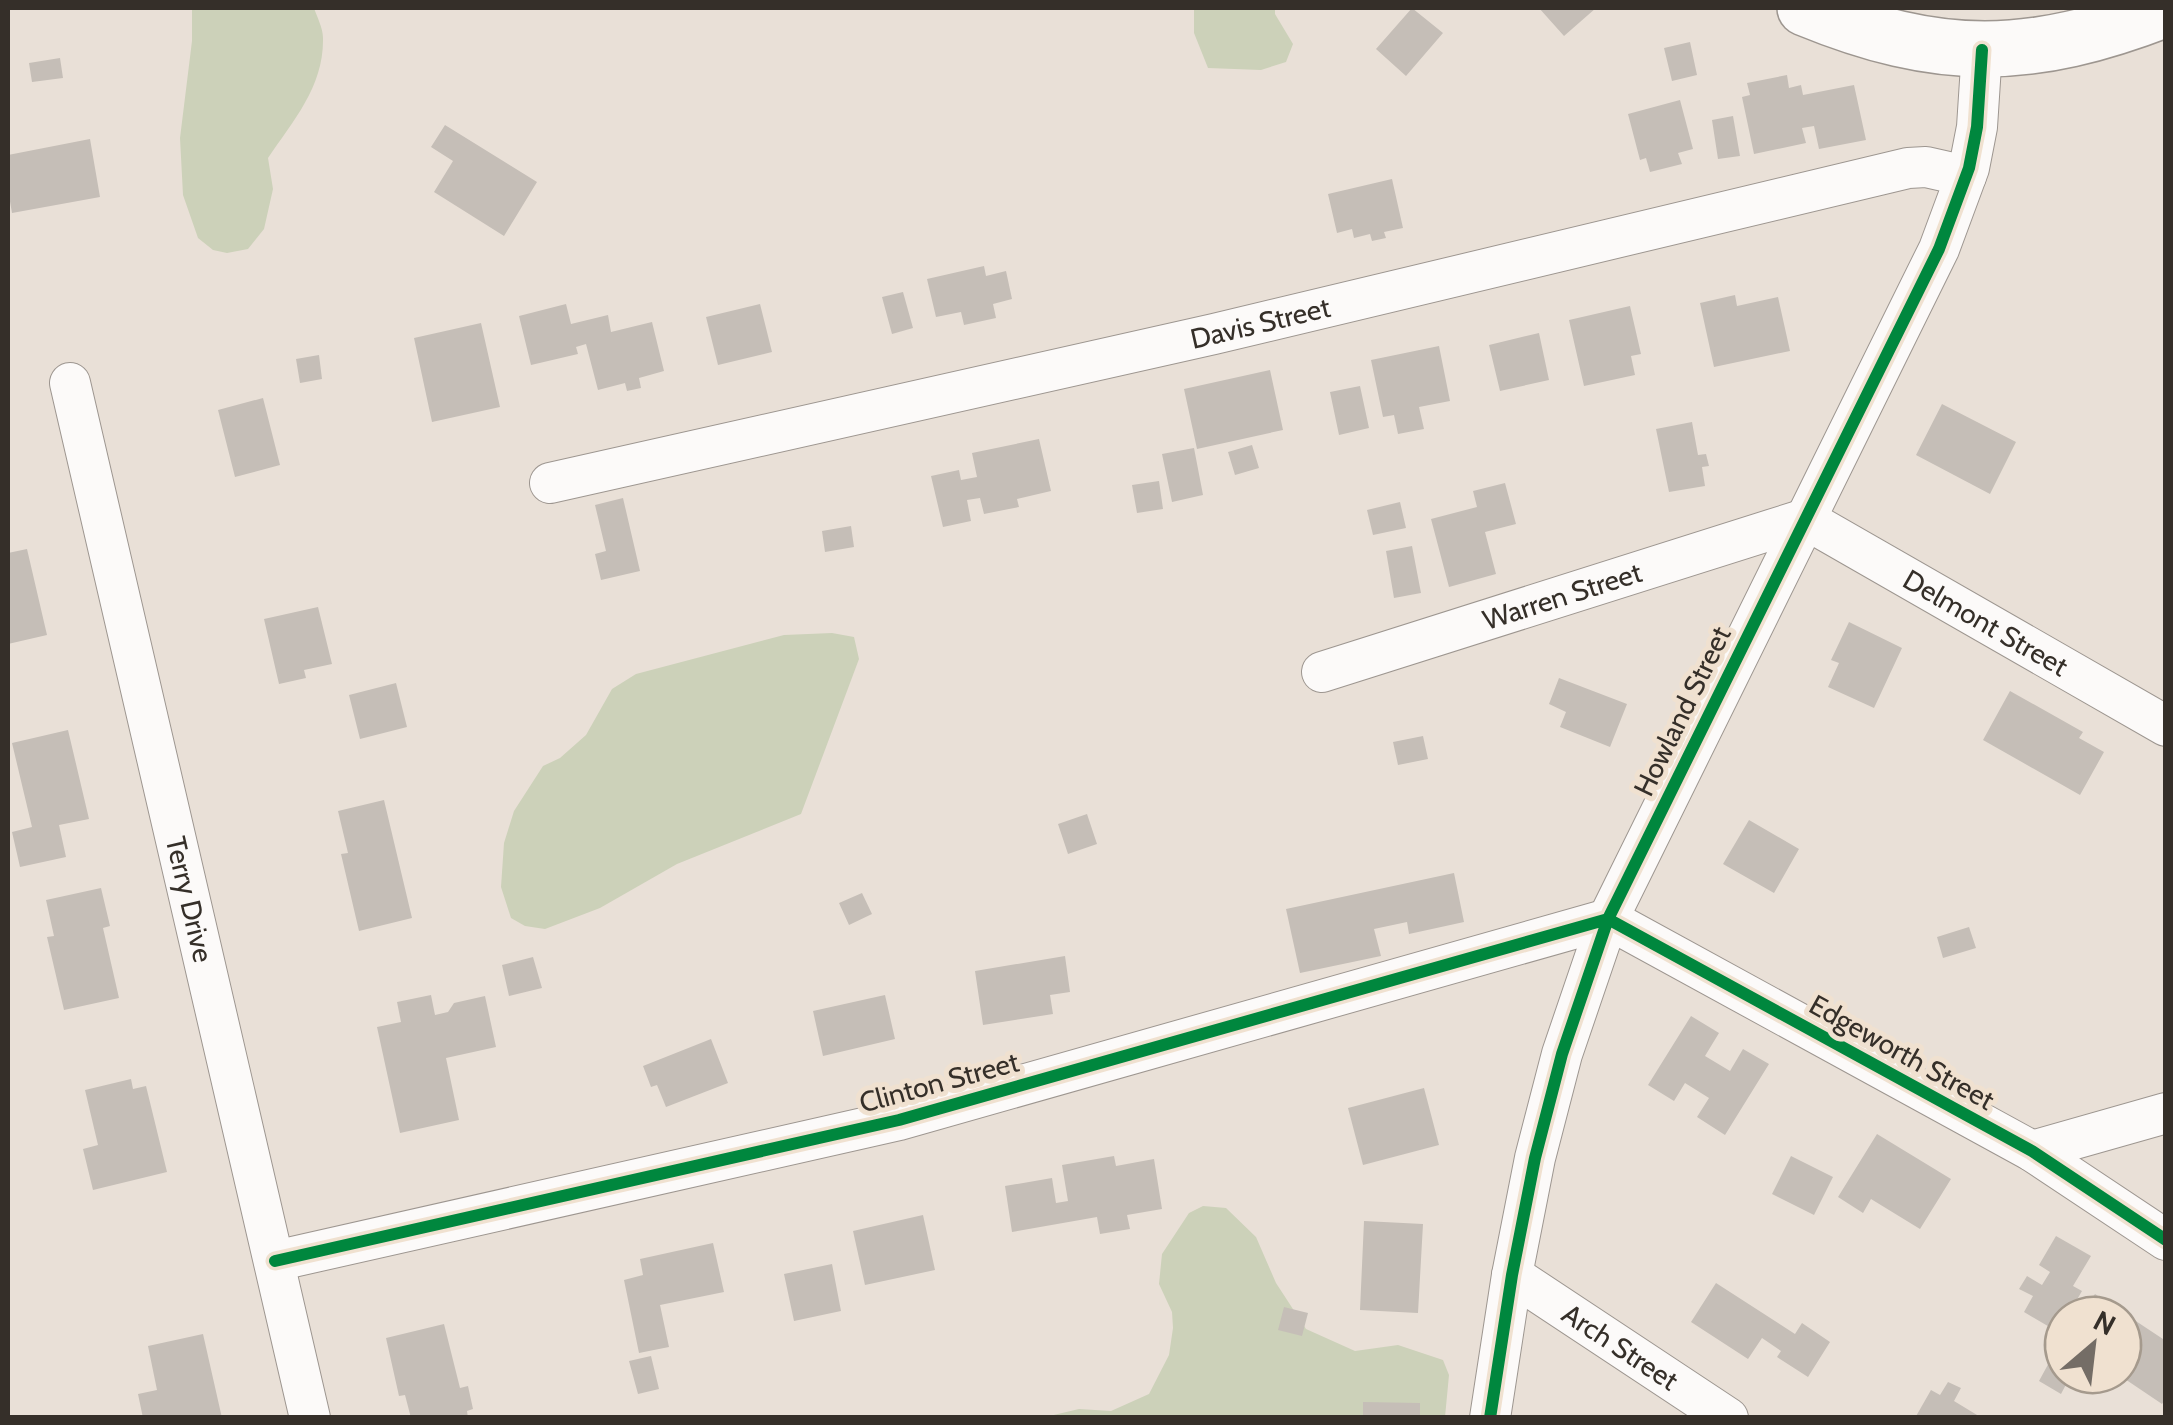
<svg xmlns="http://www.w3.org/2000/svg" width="2173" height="1425" font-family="Cabin,sans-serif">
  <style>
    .green { fill: #ccd1b9 }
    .building { fill: #c5beb7 }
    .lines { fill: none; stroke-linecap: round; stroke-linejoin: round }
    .street-casing { stroke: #9d9690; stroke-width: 42 }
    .secondary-casing { stroke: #9d9690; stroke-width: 58 }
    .street { stroke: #fcfaf9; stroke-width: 40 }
    .secondary { stroke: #fcfaf9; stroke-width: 55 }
    .cycleway-casing { stroke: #f0e1d0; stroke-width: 19 }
    .cycleway { stroke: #00873e; stroke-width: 12 }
    .labels { text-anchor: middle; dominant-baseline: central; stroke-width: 10; stroke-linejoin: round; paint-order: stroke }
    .street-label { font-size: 28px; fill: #352f29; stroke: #f0e1d0 }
  </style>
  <rect width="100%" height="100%" fill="#e9e0d7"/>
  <!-- green -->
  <path class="green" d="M192,8H314C317,17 323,28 323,38C324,86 294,120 268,158L273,189L264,229L248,249L227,253L213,250L198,238L183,195L180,138L192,41Z
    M1194,8H1275V14L1293,44L1286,62L1261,70L1208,68L1194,33Z
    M832,633L854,637L859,659L801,814L677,864L600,908L545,929L525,926L511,918L501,887L504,843L514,811L543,766L560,758L586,735L612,689L636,674L784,635Z
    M1203,1206L1226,1208L1256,1237L1276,1283L1306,1329L1355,1351L1398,1345L1443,1360L1449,1375L1445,1417L1041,1418L1079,1409L1111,1411L1149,1394L1169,1355L1173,1328L1172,1312L1159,1284L1162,1254L1189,1213Z"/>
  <!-- building -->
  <path class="building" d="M1412,8L1443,33L1406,76L1376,49Z
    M1539,8H1596L1564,36Z
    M1690,42L1697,75L1672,81L1664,48Z
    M60,58L63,78L32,82L29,63Z
    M1787,75L1789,88L1801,85L1803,95L1854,85L1866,140L1819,149L1814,126L1802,128L1806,143L1754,154L1742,97L1750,95L1747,83Z
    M1680,100L1693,149L1678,153L1682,164L1650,172L1646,158L1640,160L1628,114Z
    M1733,116L1740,156L1718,159L1712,120Z
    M445,125L537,182L504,236L434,192L453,161L431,147Z
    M90,139L100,197L12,213L8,190V155Z
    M1392,179L1403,228L1384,232L1386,238L1372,241L1370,234L1354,238L1352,229L1337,233L1328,194Z
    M984,266L986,276L1006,271L1012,299L993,304L996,318L964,325L961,312L936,317L927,279Z
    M903,292L913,328L892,334L882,297Z
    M1735,295L1737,306L1778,297L1790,351L1714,367L1700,303Z
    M566,304L571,324L608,315L611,332L652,322L664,371L639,378L641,388L627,391L625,383L598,390L586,344L576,347L578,354L531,365L519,316Z
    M760,304L772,352L718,365L706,317Z
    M1630,306L1641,354L1631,356L1635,375L1584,386L1569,320Z
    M481,323L500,407L432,422L414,338Z
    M1539,333L1549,380L1500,391L1489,345Z
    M1439,346L1450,401L1419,407L1424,429L1398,434L1394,415L1383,417L1371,360Z
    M319,355L322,379L300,383L296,359Z
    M1270,370L1283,430L1197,449L1184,389Z
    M1360,386L1369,428L1339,435L1330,392Z
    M263,398L280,465L235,477L218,410Z
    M1942,404L2016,442L1990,494L1916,455Z
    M1692,422L1698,455L1706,454L1709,466L1702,467L1705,486L1669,492L1656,429Z
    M1039,439L1051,491L1017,499L1019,507L984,514L980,498L967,500L971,521L943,527L931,476L959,470L961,480L977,477L972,453Z
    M1252,445L1259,468L1235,475L1228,452Z
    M1194,448L1203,495L1172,502L1162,454Z
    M1159,481L1163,509L1137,513L1132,485Z
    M1505,483L1516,524L1485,532L1496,574L1449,587L1431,519L1477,507L1473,491Z
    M623,498L640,571L601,580L595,554L606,551L595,505Z
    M1400,502L1406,528L1373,535L1367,510Z
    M851,526L854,547L825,552L822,531Z
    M1412,546L1421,593L1394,598L1386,551Z
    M27,549L47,635L8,644V553Z
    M318,607L332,664L304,670L306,678L279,684L264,619Z
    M1849,622L1902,648L1874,708L1828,687L1839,663L1831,660Z
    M1559,678L1627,704L1610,747L1560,727L1566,712L1549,704Z
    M396,683L407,727L360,739L349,695Z
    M2010,691L2083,732L2079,738L2104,752L2080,795L1983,740Z
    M68,730L89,819L59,825L66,857L20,867L12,832L32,827L12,743Z
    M1423,736L1428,759L1398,765L1393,742Z
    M384,800L412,918L359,931L341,854L348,853L338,811Z
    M1087,814L1097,844L1068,854L1058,824Z
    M1749,820L1799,849L1774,893L1723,864Z
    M1454,873L1464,922L1409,934L1407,922L1374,929L1381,956L1300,973L1286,909Z
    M101,888L110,926L103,928L119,998L64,1010L47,937L54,936L46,900Z
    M862,893L872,914L849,925L839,903Z
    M1969,927L1976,948L1943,958L1937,937Z
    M1065,956L1070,992L1050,995L1053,1014L983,1025L975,971Z
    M533,957L542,988L509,996L502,965Z
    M431,995L435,1015L448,1012L454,1003L485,996L496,1047L446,1058L459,1120L400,1133L377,1027L401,1022L397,1002Z
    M885,995L895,1039L823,1056L813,1011Z
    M1691,1016L1719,1033L1705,1056L1730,1071L1743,1049L1769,1064L1725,1135L1697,1117L1709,1098L1685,1083L1674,1101L1648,1085Z
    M711,1039L728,1083L666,1107L657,1085L651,1087L643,1066Z
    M131,1079L133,1089L146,1086L167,1172L93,1190L83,1149L98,1145L85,1090Z
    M1424,1088L1439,1145L1363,1165L1348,1108Z
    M1877,1134L1951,1179L1920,1229L1871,1199L1863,1213L1838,1197Z
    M1114,1156L1116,1166L1154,1159L1162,1209L1127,1215L1130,1229L1100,1234L1097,1217L1012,1232L1005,1186L1052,1178L1056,1203L1068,1201L1062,1165Z
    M1791,1156L1833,1177L1814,1215L1772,1194Z
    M923,1215L935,1270L865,1285L853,1231Z
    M1364,1221L1423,1224L1418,1313L1360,1310Z
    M2056,1236L2091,1256L2073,1286L2082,1291L2068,1315H2063V1323L2058,1332L2024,1312L2033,1296L2019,1289L2027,1276L2042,1285L2050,1272L2039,1265Z
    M713,1243L724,1292L660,1305L669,1347L639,1353L624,1280L643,1275L640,1259Z
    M832,1264L841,1311L794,1321L784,1274Z
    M1716,1283L1795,1334L1802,1323L1830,1342L1808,1377L1777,1357L1781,1351L1762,1338L1748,1359L1691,1322Z
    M2095,1294L2166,1341V1398L2162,1404L2119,1375H2123V1315H2080Z
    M1284,1307L1308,1313L1302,1336L1278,1330Z
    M444,1324L460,1388L468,1386L473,1409L467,1411L468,1418H411L405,1395L399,1396L386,1338Z
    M203,1334L222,1418H143L138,1394L157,1390L148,1346Z
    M2063,1337V1375H2071L2061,1394L2039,1381Z
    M651,1356L659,1389L638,1394L629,1361Z
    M1948,1382L1961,1388L1954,1401L1982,1418H1915L1931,1390L1940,1395Z
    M1363,1402L1420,1403V1418H1363Z"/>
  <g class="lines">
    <!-- street casing -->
    <g class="street-casing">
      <g id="street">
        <path id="s1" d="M70,383L310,1418"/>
        <path id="s2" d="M550,483L1214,334L1908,168L1926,167L1966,176"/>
        <path id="s3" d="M1322,672L1805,519L2166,726"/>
        <path d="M2032,1151L2166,1113"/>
        <path d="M275,1261L899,1120L1608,919L2032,1151L2166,1240"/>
        <path id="s4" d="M1512,1275L1728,1418"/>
        <path d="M1490,1418L1512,1275L1535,1158L1562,1054L1608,919L1939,249L1969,168L1977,127L1982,50"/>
      </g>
    </g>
    <!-- secondary casing -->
    <g class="secondary-casing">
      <path id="secondary" d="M1805,8C1939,63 2030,62 2166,9"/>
    </g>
    <!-- street -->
    <use href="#street" class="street"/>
    <!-- secondary -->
    <use href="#secondary" class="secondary"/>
    <!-- cycleway casing -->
    <g class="cycleway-casing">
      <path id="cycleway" d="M275,1261L899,1120L1608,919L2032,1151L2166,1240
        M1490,1418L1512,1275L1535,1158L1562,1054L1608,919L1939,249L1969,168L1977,127L1982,50"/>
    </g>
    <!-- cycleway -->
    <use href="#cycleway" class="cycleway"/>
  </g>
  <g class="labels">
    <!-- street labels -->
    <g class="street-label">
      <text stroke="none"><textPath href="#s2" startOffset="728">Davis Street</textPath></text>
      <text stroke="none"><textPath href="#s3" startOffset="252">Warren Street</textPath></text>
      <text stroke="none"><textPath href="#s3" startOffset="715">Delmont Street</textPath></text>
      <text transform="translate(1682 711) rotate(-64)">Howland Street</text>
      <text stroke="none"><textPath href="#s1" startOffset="530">Terry Drive</textPath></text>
      <text transform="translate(1902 1052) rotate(29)">Edgeworth Street</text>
      <text transform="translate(939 1082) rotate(-15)">Clinton Street</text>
      <text stroke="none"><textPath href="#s4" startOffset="130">Arch Street</textPath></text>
    </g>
  </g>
  <!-- border -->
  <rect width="2173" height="1425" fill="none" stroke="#352f29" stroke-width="20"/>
  <!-- north arrow -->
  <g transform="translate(2093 1345) rotate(28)"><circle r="48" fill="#f0e1d0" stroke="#a59a8d" stroke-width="2.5"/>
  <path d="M0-8L18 38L0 25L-18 38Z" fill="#746d66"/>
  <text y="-15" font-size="28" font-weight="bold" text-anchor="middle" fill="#352f29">N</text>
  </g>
</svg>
